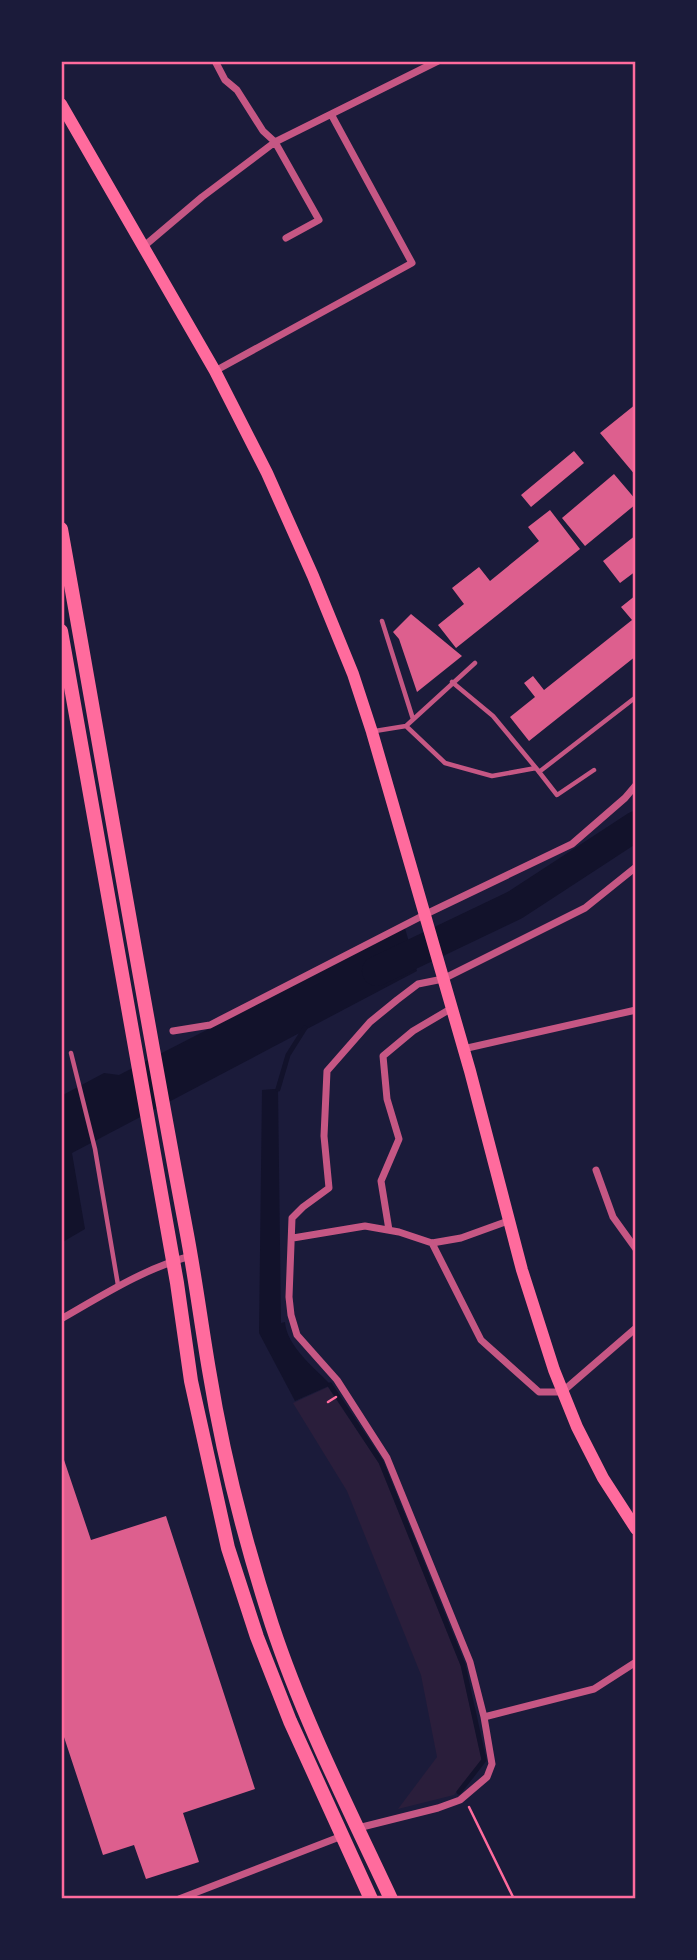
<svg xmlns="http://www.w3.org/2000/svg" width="697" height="1960" font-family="'Roboto Condensed',sans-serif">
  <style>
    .green { fill: #2a1e3b }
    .water { fill: #12122b }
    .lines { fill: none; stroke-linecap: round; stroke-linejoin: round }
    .stream { stroke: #12122b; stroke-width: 5 }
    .river { stroke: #12122b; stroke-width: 30 }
    .building { fill: #dd5f8e }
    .path { stroke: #ff6b9d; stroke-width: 2.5 }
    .service { stroke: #c65784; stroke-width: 4.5 }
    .minor { stroke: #c65784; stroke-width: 7 }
    .primary { stroke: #ff6b9d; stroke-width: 12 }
    .trunk { stroke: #ff6b9d; stroke-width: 14 }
    .neatline { fill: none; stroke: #ff6b9d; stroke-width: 2.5 }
  </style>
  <rect width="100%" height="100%" fill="#1b1b3a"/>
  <!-- green -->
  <path class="green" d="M328,1387L379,1463L461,1666L482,1760L454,1795L398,1809L437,1757L421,1675L347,1491L293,1403Z"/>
  <!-- water -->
  <path class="water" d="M405,928L417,971L72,1153L85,1229L61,1243V1096L104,1073L119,1075Z
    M274,1089H278L281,1323L285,1322C287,1347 315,1368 331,1385L295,1401L259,1333L262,1090Z"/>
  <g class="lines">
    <!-- stream -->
    <path class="stream" d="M278,1089L288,1055L305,1028
      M330,1385L381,1462L463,1665L484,1760L459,1792"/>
    <!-- river -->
    <path class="river" d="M377,971L515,905L636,826"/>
  </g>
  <!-- building -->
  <path class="building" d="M636,404V476L600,433Z
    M574,451L584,463L531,507L521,495Z
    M614,474L636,500V504L585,546L562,518Z
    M550,510L580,549L456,648L438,625L464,604L452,588L479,567L490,581L539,541L528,527Z
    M636,535V571L620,583L603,561Z
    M636,595V656L529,741L510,717L535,697L524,683L533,676L544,690L632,620L621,607Z
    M411,614L462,656L417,692L399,639L393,632Z
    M61,1451L91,1540L166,1516L255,1789L183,1813L199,1862L146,1879L134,1845L103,1855L61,1728Z"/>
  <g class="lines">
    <!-- path -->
    <path class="path" d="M328,1402L336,1397
      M469,1807L514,1899"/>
    <!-- service -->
    <path class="service" d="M382,621L413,719
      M452,682L493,716L536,768
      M406,726L445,763L492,776L536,768L557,795L594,770
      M375,731L406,726L475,663
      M539,772L636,697
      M71,1053L95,1149L118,1285"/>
    <!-- minor -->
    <path class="minor" d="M215,61L225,80L237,90L263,131L275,142L319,220L286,238
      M143,247L202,197L275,142L438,61
      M215,371L412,263L331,114
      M173,1031L210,1025L424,915L572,844L625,798L636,785
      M463,1049L636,1010
      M596,1170L613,1217L636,1249
      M389,1230L381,1181L399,1139L387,1099L383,1056L413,1031L452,1008
      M293,1238L365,1226L399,1232L432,1243L461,1238L508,1221
      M432,1243L481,1340L539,1392H562L636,1328
      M61,1319C103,1295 145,1268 191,1256
      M484,1717L594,1689L636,1662
      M358,1828L438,1808L460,1800L487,1777L492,1764L484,1717L470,1662L387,1458L337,1380L297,1335L291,1315L289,1297L292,1218L303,1207L329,1188L324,1136L327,1071L370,1022L397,1000L418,984L443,979L585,908L636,867
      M179,1899L342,1836"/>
    <!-- primary -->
    <path class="primary" d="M61,104L215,371L267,473L313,576L353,674L372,732L470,1071L522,1270L554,1370L577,1427L603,1478L636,1529"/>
    <!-- trunk -->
    <path class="trunk" d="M61,529C103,763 142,996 186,1229C195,1276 201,1323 209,1370C223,1456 245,1542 272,1625C303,1719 349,1809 391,1899
      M61,631L177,1283L191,1381L228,1548L257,1637L290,1721L371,1899"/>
  </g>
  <!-- border -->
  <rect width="697" height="1960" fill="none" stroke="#1b1b3a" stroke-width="126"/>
  <rect x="63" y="63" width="571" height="1834" class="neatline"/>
</svg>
